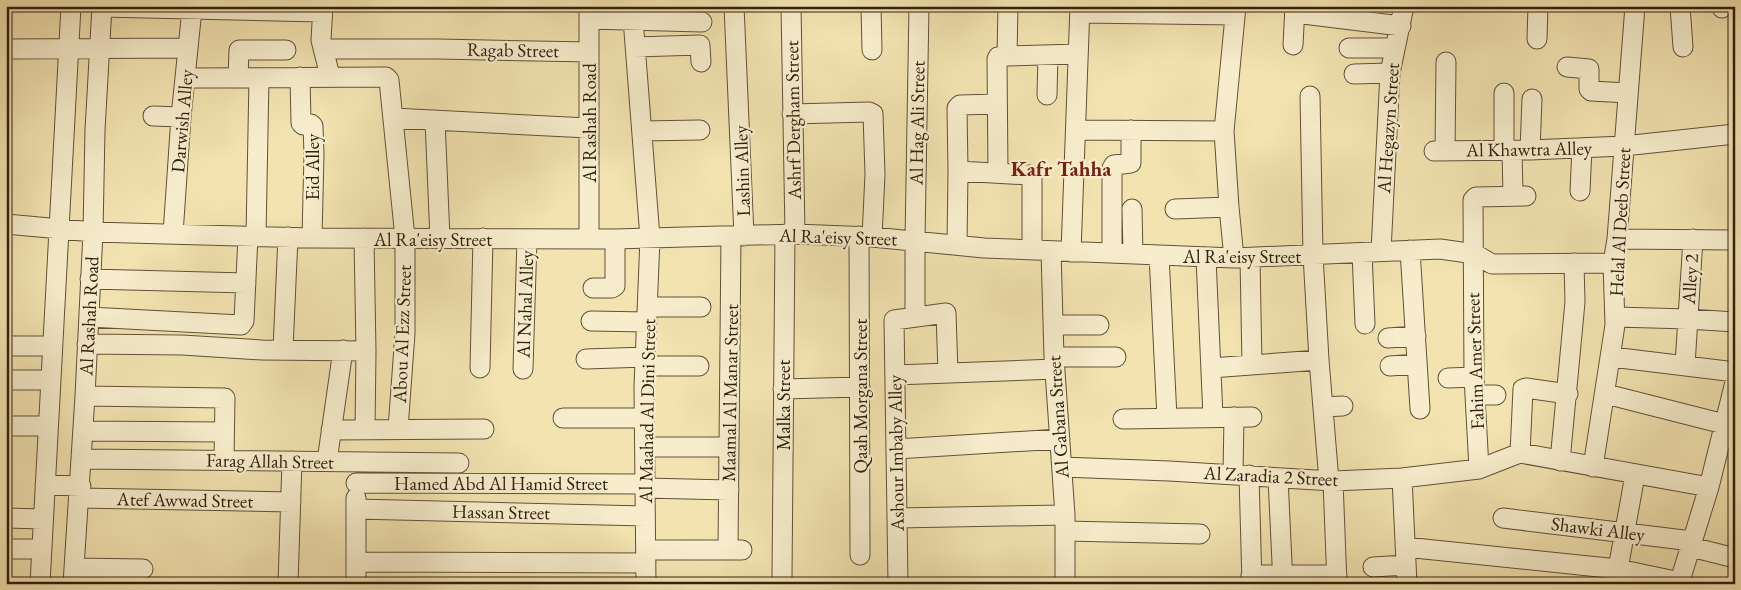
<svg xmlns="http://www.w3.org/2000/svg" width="1741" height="590" font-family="'EB Garamond',serif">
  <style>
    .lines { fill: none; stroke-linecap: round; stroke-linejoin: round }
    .minor-casing { stroke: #625138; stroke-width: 21 }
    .minor { stroke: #f7edcc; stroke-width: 19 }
    .labels { text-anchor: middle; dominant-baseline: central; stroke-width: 4.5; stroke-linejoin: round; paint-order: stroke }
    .street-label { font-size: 19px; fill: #322010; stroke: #f7edcc }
    .quarter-label { font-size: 21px; font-weight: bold; fill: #7a1f14; stroke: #f7edcc }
  </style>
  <rect width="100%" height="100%" fill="#f2e3b1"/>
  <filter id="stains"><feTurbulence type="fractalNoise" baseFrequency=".004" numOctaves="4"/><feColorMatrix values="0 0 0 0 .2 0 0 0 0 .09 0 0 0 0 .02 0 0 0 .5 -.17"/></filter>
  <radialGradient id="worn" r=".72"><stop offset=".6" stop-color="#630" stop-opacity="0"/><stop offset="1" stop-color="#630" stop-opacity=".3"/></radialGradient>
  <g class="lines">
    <!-- minor casing -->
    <g class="minor-casing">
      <path id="minor" d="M323,6L321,40L330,76
        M589,6V239
        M632,6L650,238L644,387L646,584
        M734,6L744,236
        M791,6L795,234
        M871,6L872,50
        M1680,6L1683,47
        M1722,6V8
        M102,7L322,12
        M1080,13L1235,15
        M1295,13L1401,26
        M589,19L702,22
        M1537,39L1538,6
        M1293,45L1295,6
        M635,47L700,45L701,62
        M1349,48H1395
        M6,49L188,48
        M323,49H438L589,52
        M1007,56L1078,54
        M1567,67L1589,69V89L1591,91L1628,93
        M1354,74L1390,73
        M300,77L301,123L303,125L311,124L313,126L314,154L312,238
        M186,78L386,77L389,80L405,238V333L398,429
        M238,78L239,50H286
        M1504,93V151
        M1047,95L1048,55
        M1310,96L1313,255L1319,360L1329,481
        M792,114L869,112L873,114L875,174L872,237
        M153,116L181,117
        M393,118L588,128
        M435,120L440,239
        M1076,130L1224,131
        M642,131L700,130
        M1530,150L1532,99
        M1434,151L1530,150L1624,146L1735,134
        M1445,151L1446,62
        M1512,151L1513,196
        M958,171L1029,175L1032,176V249
        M998,173L997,59L998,57L1007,56L1008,6
        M1580,191L1582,148
        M1132,209L1133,254
        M1175,209L1229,207
        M6,224L93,232L312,238L615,239L795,234L872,237L984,248L1234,258L1440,249L1475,254L1492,264L1613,263
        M173,234L181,117L192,9
        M256,236L259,78
        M859,236L860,555
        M364,238L366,351L365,430
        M1617,239L1735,240
        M957,245L958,171L957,108L960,105L997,104
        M1410,250L1420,409
        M1051,251L1054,357L1065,515V584
        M1381,251L1390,73L1404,6
        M1071,252L1080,6
        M1112,253V168L1114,165L1131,163V130
        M1362,253L1365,324
        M1159,255L1167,418
        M1206,258L1213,417
        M1234,258L1229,207L1224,131L1236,6
        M1250,258L1252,365
        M90,279L246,283
        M593,288H612L615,286V239
        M648,307H701
        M89,317L241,325L244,321L248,236
        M915,317V240L919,6
        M1616,317L1688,319L1735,322
        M591,321L647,322
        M1053,325H1099
        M1388,338L1416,336
        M87,344L182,345L262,350L366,351
        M6,346H52
        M283,349L288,237
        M1054,357H1116
        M1612,357L1735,372
        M586,359L646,357
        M1685,365L1693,239
        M645,366H699
        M1390,366L1417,364
        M480,368L483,238
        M1211,368L1319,360
        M523,369L527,239
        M895,375L1055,369
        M1448,378L1474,377
        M6,380H50
        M783,389L860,387
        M1606,394L1724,424
        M1475,395H1496
        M85,396L225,398L224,460
        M1323,407L1343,406
        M563,418H644
        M1123,419L1252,417
        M6,426H48
        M331,430L484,429
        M83,431L224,432
        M645,447H729
        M896,449L1060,439
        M1520,453L1523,389L1526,388L1568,394
        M82,459L459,463
        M327,461L343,350
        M1560,461L1575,302L1574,263
        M1062,467L1169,471L1333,481L1402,478L1479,469L1520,453L1709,487
        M1593,467L1615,325L1613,263L1617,239L1635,6
        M1479,469L1474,377L1473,200L1476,197L1526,196
        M1233,475L1234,417
        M1249,475L1252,584
        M1278,478L1283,584
        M1402,478L1407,584
        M1333,481L1337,584
        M356,483L645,484
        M45,485L81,486
        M645,488L729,490
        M80,498L291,502
        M356,509L645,516
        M6,518L43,519
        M897,518L1065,515
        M1503,518L1692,541
        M1065,531L1200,534
        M1405,547L1618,569L1680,582
        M1691,547L1735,558
        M6,549H42
        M646,550H742
        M728,550L731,236
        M356,562L646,563
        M1373,567L1406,565
        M74,568L143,569
        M1618,569L1635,475
        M1251,575H1337
        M782,577L785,234
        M40,584L71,6
        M73,584L85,396L93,232L95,130L102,6
        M288,584L292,461
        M356,584V498
        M898,584L894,320L946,313L948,373
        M1679,584L1709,487L1735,382"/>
    </g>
    <!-- minor -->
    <use href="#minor" class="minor"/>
  </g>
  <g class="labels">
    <!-- street labels -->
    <g class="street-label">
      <text transform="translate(513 50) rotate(1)">Ragab Street</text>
      <text transform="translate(793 120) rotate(-91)">Ashrf Dergham Street</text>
      <text transform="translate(182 121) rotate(-85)">Darwish Alley</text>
      <text transform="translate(589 123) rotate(-90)">Al Rashah Road</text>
      <text transform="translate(917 123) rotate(-89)">Al Hag Ali Street</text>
      <text transform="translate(1388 128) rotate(-86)">Al Hegazyn Street</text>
      <text transform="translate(1529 149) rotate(-1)">Al Khawtra Alley</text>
      <text transform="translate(312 167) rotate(-90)">Eid Alley</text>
      <text transform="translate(742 171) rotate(-92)">Lashin Alley</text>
      <text transform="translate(1620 222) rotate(-87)">Helal Al Deeb Street</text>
      <text transform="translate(838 237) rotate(2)">Al Ra'eisy Street</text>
      <text x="433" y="239">Al Ra'eisy Street</text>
      <text x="1242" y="256">Al Ra'eisy Street</text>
      <text transform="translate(1690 279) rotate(-86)">Alley 2</text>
      <text transform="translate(525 304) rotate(-88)">Al Nahal Alley</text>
      <text transform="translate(89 316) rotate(-87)">Al Rashah Road</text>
      <text transform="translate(402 334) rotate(-88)">Abou Al Ezz Street</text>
      <text transform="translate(1475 361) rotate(-92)">Fahim Amer Street</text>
      <text transform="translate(730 393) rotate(-89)">Maamal Al Manar Street</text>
      <text transform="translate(860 396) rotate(-90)">Qaah Morgana Street</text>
      <text transform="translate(783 405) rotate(-90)">Malka Street</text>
      <text transform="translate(647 411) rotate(-89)">Al Maahad Al Dini Street</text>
      <text transform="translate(1058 417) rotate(-94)">Al Gabana Street</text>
      <text transform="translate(896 453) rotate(-91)">Ashour Imbaby Alley</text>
      <text transform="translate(270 461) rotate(1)">Farag Allah Street</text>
      <text transform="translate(1271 476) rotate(3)">Al Zaradia 2 Street</text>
      <text x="501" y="483">Hamed Abd Al Hamid Street</text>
      <text transform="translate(185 500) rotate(1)">Atef Awwad Street</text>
      <text transform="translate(501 512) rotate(1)">Hassan Street</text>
      <text transform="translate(1598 529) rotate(7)">Shawki Alley</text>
    </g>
    <!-- quarter labels -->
    <g class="quarter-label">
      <text x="1061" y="168">Kafr Tahha</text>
    </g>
  </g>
  <!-- margin -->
  <rect width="1741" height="590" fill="none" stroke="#f2e3b1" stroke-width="25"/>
  <rect x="8" y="8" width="1726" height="575" fill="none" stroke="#322010" stroke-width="2.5"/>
  <rect x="12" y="12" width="1716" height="565" fill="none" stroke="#322010"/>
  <rect width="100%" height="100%" filter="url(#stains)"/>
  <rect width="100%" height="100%" fill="url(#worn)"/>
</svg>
